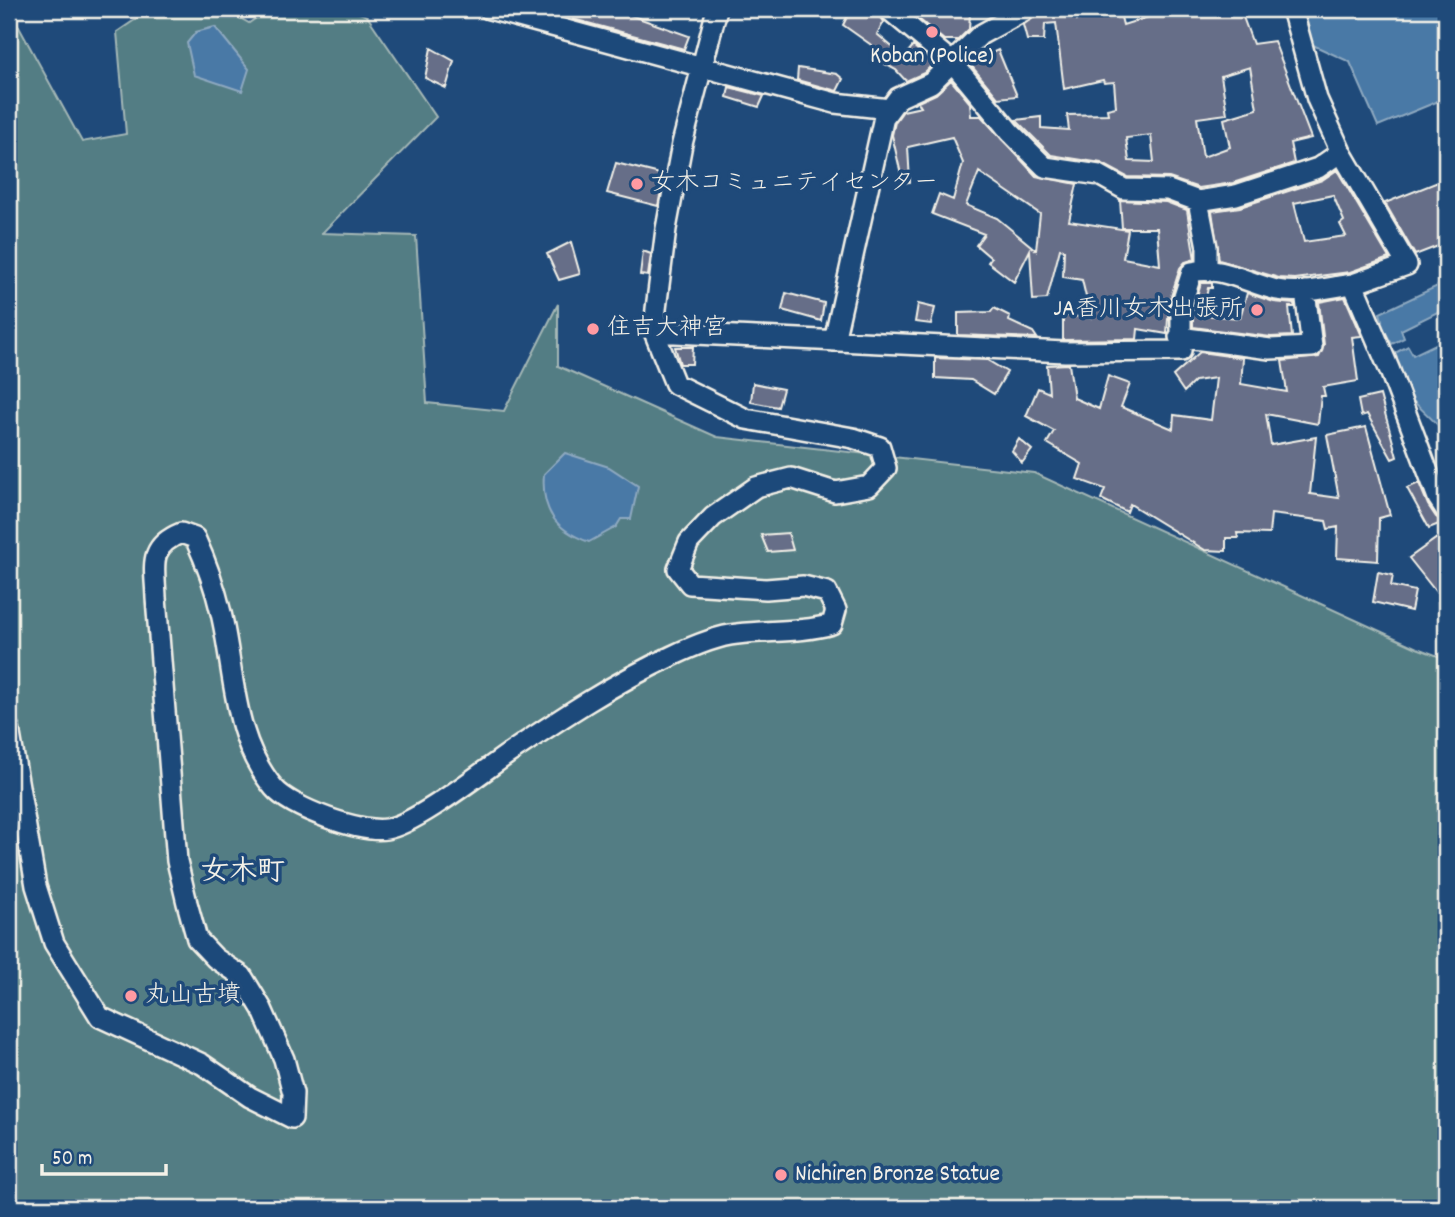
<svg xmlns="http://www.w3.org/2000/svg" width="1455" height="1217" font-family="Dekko,'Klee One',sans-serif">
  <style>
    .green { fill: #537d84; stroke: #a4b7b6; stroke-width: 2 }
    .water { fill: #4a79a6; stroke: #8ea9c0; stroke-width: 2 }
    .building { fill: #666e88; stroke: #f4f1e8; stroke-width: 2; fill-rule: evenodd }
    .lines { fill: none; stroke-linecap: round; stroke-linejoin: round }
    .street-casing { stroke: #f4f1e8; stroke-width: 24 }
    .street { stroke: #1f4a7a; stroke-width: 19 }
    .poi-dot { fill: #ff9aa2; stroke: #1f4a7a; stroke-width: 2.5 }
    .labels { text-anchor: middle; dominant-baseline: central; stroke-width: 7; stroke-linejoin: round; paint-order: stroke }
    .poi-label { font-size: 24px; fill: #f4f1e8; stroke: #1f4a7a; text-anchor: start }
    .quarter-label { font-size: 28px; font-weight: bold; fill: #f4f1e8; stroke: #1f4a7a }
  </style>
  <rect width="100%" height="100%" fill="#1f4a7a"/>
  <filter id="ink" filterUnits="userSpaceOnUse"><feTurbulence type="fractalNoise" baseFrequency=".0143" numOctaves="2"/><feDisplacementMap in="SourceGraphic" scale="14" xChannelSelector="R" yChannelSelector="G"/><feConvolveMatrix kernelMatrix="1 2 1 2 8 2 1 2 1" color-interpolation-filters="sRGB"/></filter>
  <g filter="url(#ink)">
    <!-- green -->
    <path class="green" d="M9,9L82,142L126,134L117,32L151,9H224L249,23L269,9H350L367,16L436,117L322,233L416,236L427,403L504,411L558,304V366L717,437L1034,473L1417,648L1446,659V1208H9Z"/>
    <!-- water -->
    <path class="water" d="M1294,9H1446V98L1378,126L1350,62L1302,40Z
      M215,27L249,69L242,91L194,75L187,43L196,32Z
      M1446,282V308L1401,330L1404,338L1392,344L1379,321L1382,320L1380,313Z
      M1446,339V433L1408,396L1404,376L1401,377L1394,359L1397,358L1395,353L1408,346L1413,355Z
      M565,453L609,467L638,486L631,519H621L616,527L589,542C555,530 541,510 544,474Z"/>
    <!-- building -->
    <path class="building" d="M576,9H631L630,15L689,36L684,49L573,19Z
      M851,9H876L884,22L877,34L904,57L913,46L934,63L924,73L906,81L896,70L872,57L877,49L843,25Z
      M914,9L970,13L969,29L958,40H944L914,15Z
      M1066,9H1075L1077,20L1119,9L1123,25L1158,14L1157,9H1240L1253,44L1274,41L1311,138L1290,143L1294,163L1233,183L1199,188L1169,178L1127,177L1101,163L1051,155L1016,120L1041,117V128L1069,130L1067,115L1108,114L1107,109L1116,107L1114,82L1104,83L1103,80L1064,89L1056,23L1045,24L1044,40H1027L1023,25L1038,14ZM1250,67L1257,109L1224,119L1230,147L1203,157L1197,118L1227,114L1221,76ZM1151,135L1154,162L1129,161L1126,138Z
      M431,48L454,61L446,88L425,78Z
      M998,50L1017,96L998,98L969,63Z
      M798,68L837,74L843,79L837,91L797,80Z
      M951,80L970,103L971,116H981L1036,176L1077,184L1069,221L1128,230L1123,258L1160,265L1157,228H1122L1120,200L1166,202L1187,210L1195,259L1185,262L1180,268L1169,303L1167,334L1138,329L1137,339L1063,340V315L1091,318L1082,280L1063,277L1064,250L1060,249L1047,299L1033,300L1030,250L1014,282L988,262L991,258L976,245L984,234L932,214L939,194L953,200L963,163L952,137L908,147L910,182L903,183L892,135L895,122L903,111L921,107L918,102L936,94ZM979,172L1040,214L1036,250L997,218L966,205Z
      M729,87L764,96L759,107L727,97Z
      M616,163L664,175L658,206L607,193Z
      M1337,170L1389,258L1350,272L1295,279L1279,278L1219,260L1212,211L1240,207L1322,180ZM1333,195L1344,221L1340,224L1346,236L1304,242L1294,203Z
      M1438,182L1446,203V243L1415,255L1385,203Z
      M571,242L580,274L559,280L547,254Z
      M643,251L651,254L648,276L640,275Z
      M1201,283H1212V288H1208L1202,315L1240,318L1247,293L1274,302L1294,304L1295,307H1289L1292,336L1271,337L1193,327V308Z
      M786,293L824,303L821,321L782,310Z
      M1345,297L1362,336L1352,337L1358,381L1323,387L1325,396H1321L1318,424L1266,414L1271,445L1316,437L1310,494L1339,498L1327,435L1366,427L1390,515L1379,518L1378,561L1337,558L1338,527L1328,529L1326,521L1271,514L1269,534L1237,533L1238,538H1226V551L1205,550L1130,504L1127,512L1101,499L1105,489L1077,479L1082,464L1047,443L1054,431L1026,416L1038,388L1049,393L1047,365L1069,364L1074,398L1099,409L1108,376L1130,384L1121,407L1173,429L1174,415L1211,420L1216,378L1195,381L1184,392L1173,376L1200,352L1243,358L1241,384L1287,392L1282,361L1319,357L1324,345L1319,302Z
      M918,304L935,308L931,324L915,322Z
      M994,308L1010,316L1009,321L1033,332L1037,338L958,335V313L991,312Z
      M675,347H693L692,364H680Z
      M935,358L987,360L1007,372L994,394L971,380L935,378Z
      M753,383L783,389L778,407L751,402Z
      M1380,395L1397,457L1392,459L1367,414L1361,416L1358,400Z
      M1019,439L1032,450L1022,463L1012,451Z
      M1419,483L1428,505L1436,517L1444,522L1429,528L1407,488Z
      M788,533L793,550L768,552L761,535Z
      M1437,538L1446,550V585L1436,592L1409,558Z
      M1378,572L1393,575L1391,586L1415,591L1411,611L1373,602Z"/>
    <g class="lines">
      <!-- street casing -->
      <g class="street-casing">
        <path id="street" d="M489,9L835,103L890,109
          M888,9L953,63L1010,132L1045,167L1099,175L1124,189L1168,190L1198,201L1236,195L1318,168L1341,152
          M1292,9L1317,99L1341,152L1407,265L1353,284L1390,371L1438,498L1446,510
          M1198,201L1207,247V268
          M654,332L1065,352L1181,351V306L1192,272C1221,265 1249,284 1277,290C1301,295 1329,287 1353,284
          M1179,337L1270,349L1312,347L1305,291
          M834,341L884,117L898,98L931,83L980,35L1027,9
          M9,728L36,886L54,943L100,1017L202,1064L250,1097L292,1118L293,1093L284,1059L262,1009L242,976L215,958L197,939L187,903L177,861L156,598C155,566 147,547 181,533L195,538C206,562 215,587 221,613C235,672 232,738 274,788C291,808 360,833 386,829C415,825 482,772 508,754C561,718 614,683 672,656C691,647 716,636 737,634C769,630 801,633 832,624L836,610L827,592L803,586L766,589L690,584L678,569L689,542L713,517L756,487L791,478L835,492L869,486L886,468L880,447L853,438L746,419L675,384L654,332L656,309L666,229L682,144L717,9"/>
      </g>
      <!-- street -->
      <use href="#street" class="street"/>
    </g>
  </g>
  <!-- markers -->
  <g class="poi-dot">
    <circle cx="932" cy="32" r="7"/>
    <circle cx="637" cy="184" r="7"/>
    <circle cx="1257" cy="310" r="7"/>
    <circle cx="593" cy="329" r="7"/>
    <circle cx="131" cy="996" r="7"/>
    <circle cx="781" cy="1175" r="7"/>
  </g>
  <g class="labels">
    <!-- poi labels -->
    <g class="poi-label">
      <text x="932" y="57" text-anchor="middle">Koban (Police)</text>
      <text x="651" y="184">女木コミュニテイセンター</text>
      <text x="1243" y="310" text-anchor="end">JA香川女木出張所</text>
      <text x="607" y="329">住吉大神宮</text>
      <text x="145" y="996">丸山古墳</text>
      <text x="795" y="1175">Nichiren Bronze Statue</text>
    </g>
    <!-- quarter labels -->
    <g class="quarter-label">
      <text x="243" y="874">女木町</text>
    </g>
  </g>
  <!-- margin -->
  <rect width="1455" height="1217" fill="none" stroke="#1f4a7a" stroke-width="35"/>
  <rect x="18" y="18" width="1420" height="1182" fill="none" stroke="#f4f1e8" stroke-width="2.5" filter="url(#ink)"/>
  <!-- scale -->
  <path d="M42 1164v10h124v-10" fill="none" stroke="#f4f1e8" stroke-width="3.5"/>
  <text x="52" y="1164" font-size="21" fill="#f4f1e8" stroke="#1f4a7a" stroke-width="5" paint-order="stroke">50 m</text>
</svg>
